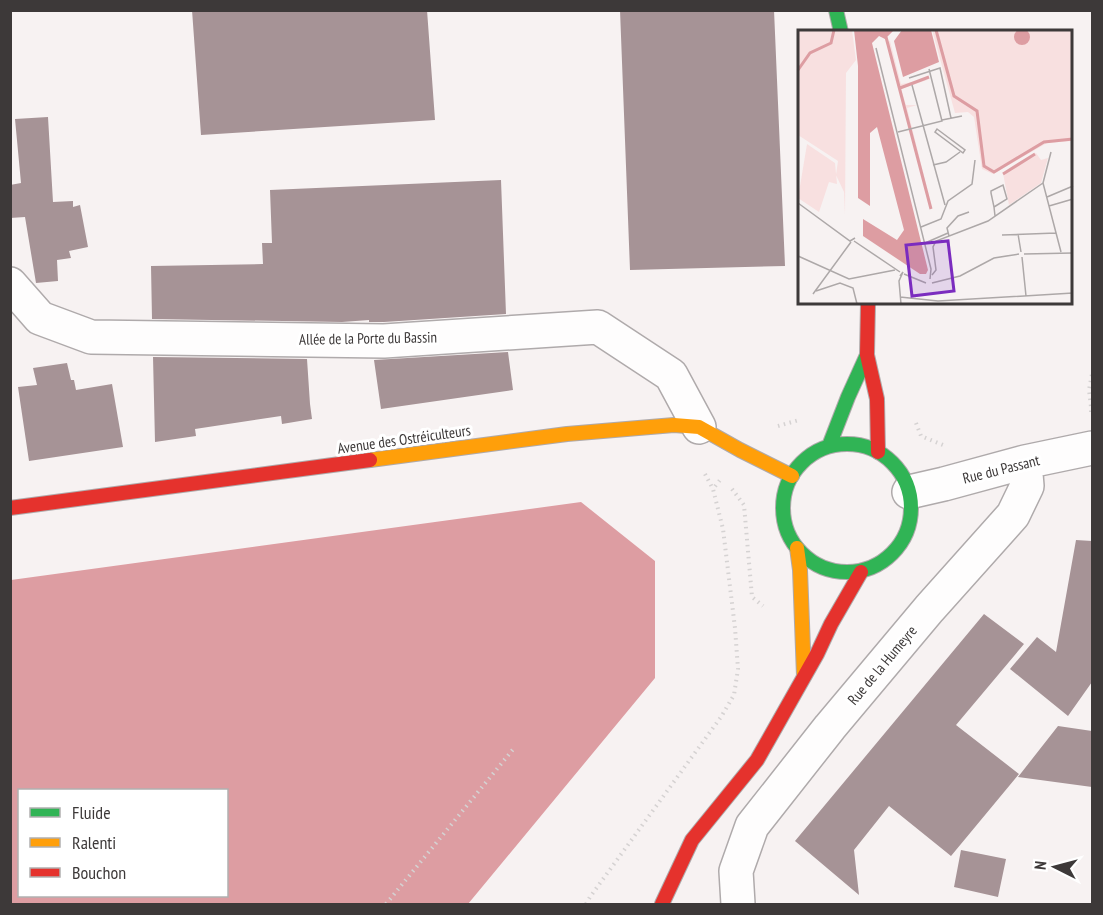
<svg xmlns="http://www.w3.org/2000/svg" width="1103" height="915" font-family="'PT Sans Narrow',sans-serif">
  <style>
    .water { fill: #dd9da2; fill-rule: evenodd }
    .building { fill: #a69396 }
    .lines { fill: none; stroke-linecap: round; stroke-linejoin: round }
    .street-casing { stroke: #afaaab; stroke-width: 36 }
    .fast-casing { stroke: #afaaab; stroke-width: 16 }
    .slow-casing { stroke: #afaaab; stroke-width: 16 }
    .jam-casing { stroke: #afaaab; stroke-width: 16 }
    .path { stroke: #d5d2d2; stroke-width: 4; stroke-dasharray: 1.5 4.5; stroke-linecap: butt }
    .street { stroke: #fefdfd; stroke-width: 33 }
    .fast { stroke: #30b455; stroke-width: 14 }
    .slow { stroke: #ff9f0a; stroke-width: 14 }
    .jam { stroke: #e5322d; stroke-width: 14 }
    .labels { text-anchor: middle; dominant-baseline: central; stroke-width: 6; stroke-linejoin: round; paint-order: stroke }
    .street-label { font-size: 15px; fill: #3d3939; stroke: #fff }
    .inset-river { fill: none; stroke: #dd9da2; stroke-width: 3 }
    .inset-road { fill: none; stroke: #ada8a8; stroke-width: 1.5 }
    .view { fill: #7b2cbf; fill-opacity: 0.15; stroke: #7b2cbf; stroke-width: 3 }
    .inset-edge { fill: none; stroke: #3d3939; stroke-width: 3 }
  </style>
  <rect width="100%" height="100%" fill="#f7f2f2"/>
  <!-- water -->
  <path class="water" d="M581,502L655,561V678L468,904H11V580ZM20,790H226V896H20Z"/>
  <!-- building -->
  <path class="building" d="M192,10H427L435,120L201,135Z
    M620,10H774L785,266L630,270Z
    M48,117L53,202L73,201V207L80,205L88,247L69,251L71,258L57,260L58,281L36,283L25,217L10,218V185L21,183L15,119Z
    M501,180L506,314L384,322H369V320L342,322L152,319L151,266L263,264L262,243H272L270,190Z
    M508,352L513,390L381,409L374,360Z
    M153,357L307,359L310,404L312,419L282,424L281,416L195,429L196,436L155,442Z
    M67,363L71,380H74L76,390L112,384L123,447L29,461L18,387L37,385L33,368Z
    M1076,540L1092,541V682L1068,716L1010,669L1037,637L1056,652Z
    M984,614L1024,644L956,725L1019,774L951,856L889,806L854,850L859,895L795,841Z
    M1058,726L1092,731V787L1018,777Z
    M961,850L1006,859L998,897L954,887Z"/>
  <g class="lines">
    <!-- street casing -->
    <g class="street-casing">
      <path id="street" d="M10,284L40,318L91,337L384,341L598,327L671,375L699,427
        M909,492L944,484L1025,462L1092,448
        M738,904L736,871L752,826L830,727L929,609L1013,515L1027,486L1025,462"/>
    </g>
    <!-- fast casing -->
    <g class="fast-casing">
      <path id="fast" d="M836,10L841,32
        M783 508a64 64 0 1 1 128 0a64 64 0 1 1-128 0Z
        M829,446L848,397L867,355"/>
    </g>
    <!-- slow casing -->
    <g class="slow-casing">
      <path id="slow" d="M370,460L567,434L674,425L699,427L740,450L792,476
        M797,548L800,570L804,676"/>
    </g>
    <!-- jam casing -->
    <g class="jam-casing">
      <path id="jam" d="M868,303L867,355L877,399L878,452
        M10,508L370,460
        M662,904L692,840L757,760L817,654L831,624L861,572"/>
    </g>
    <!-- path -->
    <path class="path" d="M1091,412V407L1089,390L1092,374
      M916,423L921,436L943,445
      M778,426L799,420
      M705,474L713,489
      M732,489L744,505L752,597L763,606
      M386,904L515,747
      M586,904L590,897L721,717L734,695L738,669L735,628L723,529L713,489L720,480"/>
    <!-- street -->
    <use href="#street" class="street"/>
    <!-- fast -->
    <use href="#fast" class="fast"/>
    <!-- slow -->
    <use href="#slow" class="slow"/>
    <!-- jam -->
    <use href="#jam" class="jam"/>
  </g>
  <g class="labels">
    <!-- street labels -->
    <g class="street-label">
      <text transform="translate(368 338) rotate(-1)">Allée de la Porte du Bassin</text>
      <text transform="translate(404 439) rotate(-8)">Avenue des Ostréiculteurs</text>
      <text transform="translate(1001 469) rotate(-14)">Rue du Passant</text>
      <text transform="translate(882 665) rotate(-50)">Rue de la Humeyre</text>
    </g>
  </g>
  <!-- overview -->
  <g transform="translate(798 30)">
    <rect width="274" height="274" fill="#f7f2f2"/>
    <path d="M0,0H54L58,30L48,43L47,185L46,162L38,145L40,131L0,105ZM134,0H274V111L249,113L195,144L184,139L176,87L170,82L157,83ZM92,11L103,54L132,49L103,59L108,75H119L109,78L134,178L89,12ZM9,114L37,133L39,154L31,152L21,182L0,168ZM238,123L243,130L250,128L243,153L211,175L205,143Z" fill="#f8e0e0"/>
    <path d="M216 7a8 8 0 1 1 16 0a8 8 0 1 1-16 0ZM56,0H96L87,9L81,6L74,13L130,240L128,244H122L65,206V189L99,210L106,200L79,97L72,103V176L60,168V36ZM104,0H133L141,32L105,47L96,11Z" fill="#dd9da2"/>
    <path class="inset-river" d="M138,0L156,66L179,81L186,136L196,142L246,112L275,109M88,7L133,179M0,40L12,23L33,13L36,0M102,58L131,47M205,144L237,124"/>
    <path class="inset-road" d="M78,18L133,239L132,249M111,48L142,38L153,88M114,55L147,175M144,90L164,86M139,99L167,120L165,123L137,102ZM100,102L144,91L131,39M253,122L245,153L263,222M135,135L148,132L162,122M249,167L275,156M0,173L52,211L57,208M251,176L275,169M196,177L209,169L205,155L193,161V163L196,177L197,186M123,197L143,189L150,171L174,154L177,130M220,204L223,222M204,205L258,203M151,206L149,198L160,186L171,182M56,211L102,242M127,213L150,203M226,224L275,223M0,226L51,249L97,240M224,227L228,266M106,244L128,253M134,245L138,240L135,217L138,211L190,191L245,153M102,246L105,242L101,251L103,274M134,253L162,246L196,228L221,224M18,261L42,253L55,258L59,274M15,264L53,212M102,267L140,271L275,263"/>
    <path class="view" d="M150,211L156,261L114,266L108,215Z"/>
    <rect width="274" height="274" class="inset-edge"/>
  </g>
  <!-- border -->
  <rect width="1103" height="915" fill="none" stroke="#3d3939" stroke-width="24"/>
  <!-- legend -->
  <rect x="18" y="789" width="210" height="108" fill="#ffffff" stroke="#b1b0b0" stroke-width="1.5"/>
  <rect x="30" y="808" width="30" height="9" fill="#30b455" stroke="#b1b0b0" stroke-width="1.5"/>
  <text x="72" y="819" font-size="18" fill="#3d3939">Fluide</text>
  <rect x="30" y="838" width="30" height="9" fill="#ff9f0a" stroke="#b1b0b0" stroke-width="1.5"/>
  <text x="72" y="849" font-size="18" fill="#3d3939">Ralenti</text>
  <rect x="30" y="868" width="30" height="9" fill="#e5322d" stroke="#b1b0b0" stroke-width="1.5"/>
  <text x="72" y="879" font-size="18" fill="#3d3939">Bouchon</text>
  <!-- north arrow -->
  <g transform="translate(1055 867) rotate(276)" stroke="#ffffff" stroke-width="4.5" paint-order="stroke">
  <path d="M0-4.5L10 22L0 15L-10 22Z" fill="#3d3939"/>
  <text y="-9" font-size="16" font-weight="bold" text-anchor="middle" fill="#3d3939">N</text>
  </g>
</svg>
